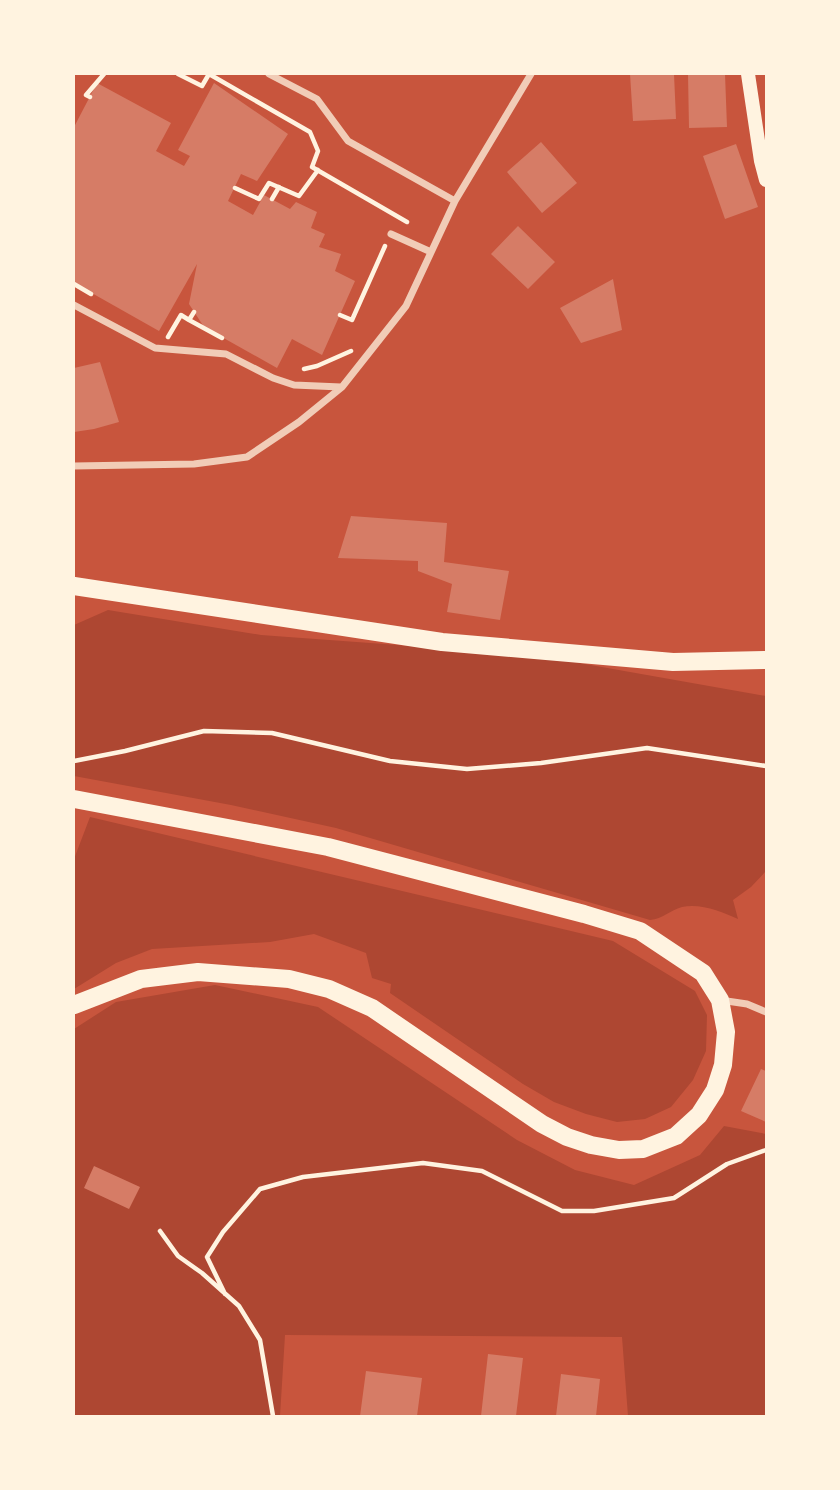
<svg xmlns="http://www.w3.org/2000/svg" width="840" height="1490" font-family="Helvetica,sans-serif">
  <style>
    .green { fill: #ae4732 }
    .building { fill: #d67c66 }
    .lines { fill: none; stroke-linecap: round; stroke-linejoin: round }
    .path { stroke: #fff3e0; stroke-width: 4.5 }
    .minor { stroke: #f1ccb7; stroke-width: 7 }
    .secondary { stroke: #fff3e0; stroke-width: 14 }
    .primary { stroke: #fff3e0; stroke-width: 18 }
  </style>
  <rect width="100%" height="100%" fill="#c8553d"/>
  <!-- green -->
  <path class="green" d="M108,610L261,635L534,655L766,696V871L751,887L733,900L738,919C722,912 701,903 682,907C670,910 663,919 650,920L336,828L231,805L74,776V625Z
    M90,817L613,941L695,991L707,1015L706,1051L693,1080L671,1107L645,1119L617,1122L586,1114L554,1102L523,1084L390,993L391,984L372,978L366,953L314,934L270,942L152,949L116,963L74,989V859Z
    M215,985L318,1007L517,1140L575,1170L634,1185L700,1155L724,1126L766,1134V1416H628L622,1337L285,1335L280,1416H74V1029L116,1002Z"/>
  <!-- building -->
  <path class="building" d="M630,74H674L676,119L633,121Z
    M688,74H725L727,127L689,128Z
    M97,83L171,123L156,151L184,166L190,156L178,150L214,83L288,134L257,181L241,174L228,201L253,215L264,195L290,209L296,202L317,212L311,228L325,234L319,247L341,254L335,271L355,281L322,355L292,339L277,368L204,327L189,304L197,264L159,331L74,283V127Z
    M541,142L577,183L542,213L507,172Z
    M736,144L758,207L725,219L703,156Z
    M518,226L555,262L528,289L491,254Z
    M613,279L622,330L581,343L560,308Z
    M100,362L119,422L94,429L74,432V368Z
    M351,516L447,523L444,562L509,571L500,620L447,612L452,584L418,571V561L338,558Z
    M761,1069L766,1071V1122L741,1111Z
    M94,1166L140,1187L129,1209L84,1188Z
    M488,1354L523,1358L516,1416H481Z
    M366,1371L422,1378L417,1416H360Z
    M561,1374L600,1379L596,1416H556Z"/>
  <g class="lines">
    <!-- path -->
    <path class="path" d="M178,74L202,86L209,74L310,132L318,151L312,167L407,222
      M90,97L86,95L104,74
      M235,188L259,199L269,183L299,196L318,170
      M272,199L279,187
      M74,284L91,294
      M194,312L189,320L222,338
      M340,315L352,320L385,246
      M168,337L181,315L189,320
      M304,369L317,366L351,351
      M74,761L125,751L204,731L272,733L390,761L467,769L541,763L647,748L766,766
      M160,1231L178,1256L202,1273L239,1306L260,1340L273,1416
      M225,1294L207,1257L223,1232L260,1189L303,1177L423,1163L482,1171L562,1211H594L674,1198L727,1164L766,1150"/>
    <!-- minor -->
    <path class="minor" d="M269,74L317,99L348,141L455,201
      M391,234L431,252
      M74,305L155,348L226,354L273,378L294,385L341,387
      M74,466L194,464L247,457L299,422L342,387L406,306L455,201L531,74
      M720,1000L747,1004L766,1012"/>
    <!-- secondary -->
    <path class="secondary" d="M748,74L761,161L766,180"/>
    <!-- primary -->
    <path class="primary" d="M74,586L442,642L673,662L766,660
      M74,799L328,847L584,914L640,931L703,973L720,1000L726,1032L723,1065L715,1090L699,1115L676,1136L643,1149L619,1150L591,1145L567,1137L542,1124L372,1008L329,989L289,979L198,972L141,979L74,1005"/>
  </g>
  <!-- border -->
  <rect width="840" height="1490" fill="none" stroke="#fff3e0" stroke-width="150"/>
</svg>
